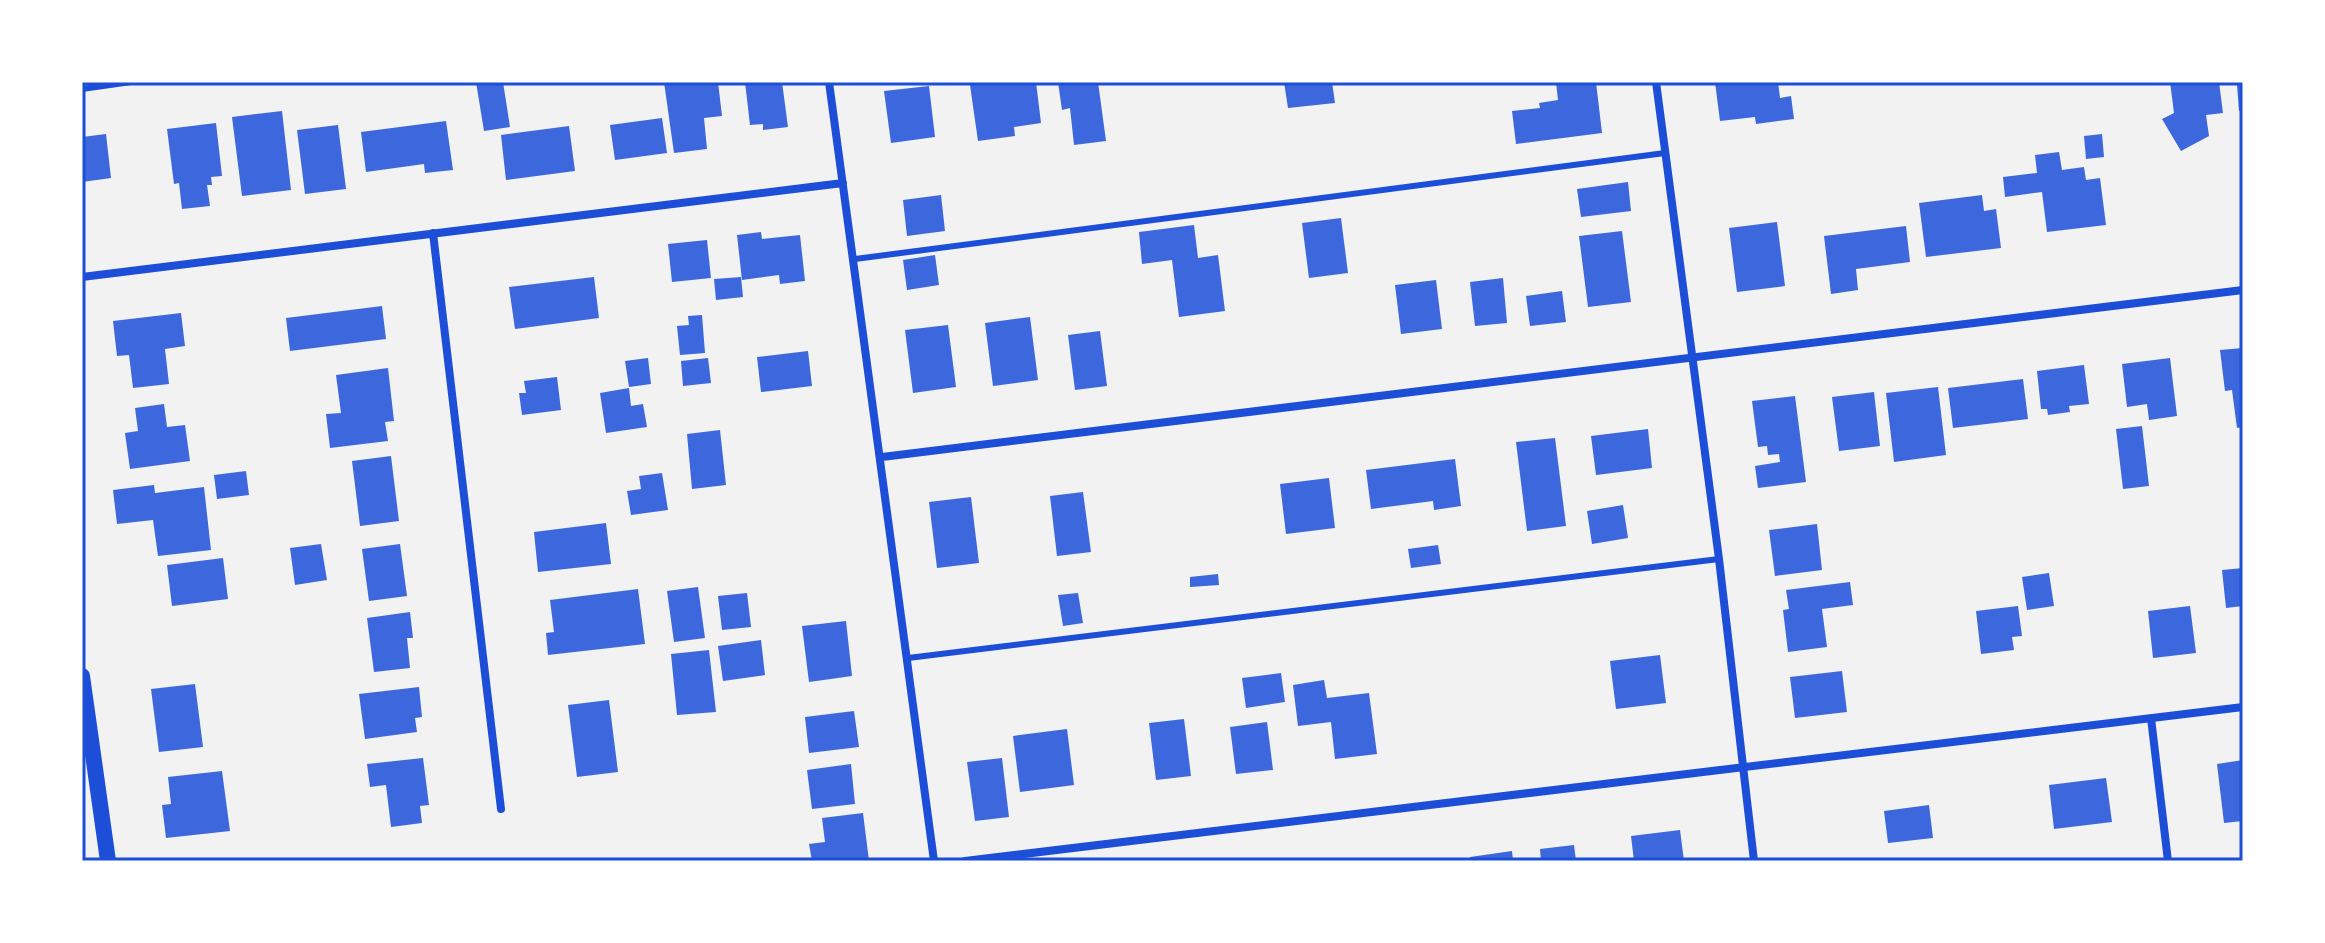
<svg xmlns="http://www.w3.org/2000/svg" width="2325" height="943" font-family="'Roboto Condensed',sans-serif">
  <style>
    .building { fill: #3d67dc }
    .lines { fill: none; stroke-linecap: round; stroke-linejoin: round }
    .service { stroke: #1d4ed8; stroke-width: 6 }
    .minor { stroke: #1d4ed8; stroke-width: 8 }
    .secondary { stroke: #1d4ed8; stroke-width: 16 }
    .neatline { fill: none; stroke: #1d4ed8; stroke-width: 3 }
  </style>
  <rect width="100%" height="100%" fill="#f2f2f2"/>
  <!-- building -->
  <path class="building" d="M476,82H503L510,127L484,131Z
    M664,82H718L722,116L704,118L707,149L674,153Z
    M745,82H782L788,127L763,130V124L750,125Z
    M997,82H1036L1041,123L1014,127L1015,136L978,141L970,85Z
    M1058,82H1098L1106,141L1074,145L1070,108L1062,110Z
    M1284,82H1332L1335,103L1288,108Z
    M1556,82H1596L1602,133L1516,144L1512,111L1540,108L1539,103L1558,100Z
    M1715,82H1778L1780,98L1791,96L1794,119L1756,124L1755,117L1720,121Z
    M2170,82H2219L2223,113L2206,115L2209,136L2181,151L2162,119L2174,113Z
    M2243,84V110L2239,111L2237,85Z
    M929,86L935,137L891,143L884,91Z
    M282,111L291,190L242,196L232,117Z
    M662,118L667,153L615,160L610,125Z
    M446,121L453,170L425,173L424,164L366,172L361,132Z
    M216,123L222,176L211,177L212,185H207L210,206L182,209L179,183L174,184L167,129Z
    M338,125L346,189L305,194L297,130Z
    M569,126L575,171L506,180L501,135Z
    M106,134L111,178L82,182V137Z
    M2102,134L2104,157L2086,159L2084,136Z
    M2059,152L2062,170L2084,167L2086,180L2100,178L2106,225L2047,232L2042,192L2005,197L2003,177L2037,173L2035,155Z
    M1628,182L1631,211L1581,217L1577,189Z
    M941,195L945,231L907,236L903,200Z
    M1982,195L1984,211L1996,209L2001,248L1926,257L1919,203Z
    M1341,218L1348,273L1309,278L1302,223Z
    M1777,222L1785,286L1737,292L1729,228Z
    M1194,225L1198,258L1218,255L1225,311L1179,317L1172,260L1142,264L1139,232Z
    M1906,226L1910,262L1856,269L1858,290L1831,294L1824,236Z
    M1622,231L1631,302L1588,307L1579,236Z
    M761,232L762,239L800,235L805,281L780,284L779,275L742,280L737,235Z
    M707,240L711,278L672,282L668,244Z
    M935,255L939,285L907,290L903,260Z
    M594,277L599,318L515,329L509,287Z
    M741,277L743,297L716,300L714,279Z
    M1503,278L1507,323L1475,326L1470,282Z
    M1436,280L1442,329L1401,334L1395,285Z
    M1562,291L1566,322L1530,326L1526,296Z
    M382,306L386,339L290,351L286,318Z
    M181,313L185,346L165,349L169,384L133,388L129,355L117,356L113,321Z
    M702,315L705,353L680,355L677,326L689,325L688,316Z
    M1030,317L1038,380L993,386L985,323Z
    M948,325L956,387L913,393L905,330Z
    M1100,331L1107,386L1075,390L1068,335Z
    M2243,348V427L2237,428L2232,390L2225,391L2220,350Z
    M808,351L812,386L761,392L757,357Z
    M648,358L651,384L629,387L625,361Z
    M708,358L711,383L683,386L681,361Z
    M2170,358L2177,416L2149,420L2147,404L2127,407L2122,364Z
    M2084,365L2089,404L2069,406L2070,412L2048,415L2047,409H2041L2037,371Z
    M388,368L394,421L385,422L388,441L330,448L326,414L341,413L336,375Z
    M557,377L561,410L522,415L519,393H526L524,381Z
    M2023,379L2028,419L1953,428L1948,388Z
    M1938,387L1946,455L1894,462L1886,393Z
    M629,388L631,406L643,404L647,427L606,433L600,393Z
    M1874,392L1880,446L1839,451L1832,397Z
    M1795,396L1806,482L1758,488L1755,466L1780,462L1779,454L1768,455L1767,446L1758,447L1752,401Z
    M164,404L167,427L185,425L190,461L130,469L125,433L138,431L135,408Z
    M2142,426L2149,486L2123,489L2116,429Z
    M1648,429L1652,468L1596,475L1591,436Z
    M720,430L726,485L692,489L687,434Z
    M1555,438L1566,526L1527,531L1516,442Z
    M391,456L399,521L360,526L352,461Z
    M1455,459L1461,506L1434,510L1433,501L1371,509L1366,470Z
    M246,471L249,495L217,499L214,475Z
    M662,473L668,510L631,515L627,491L641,489L639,476Z
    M1329,478L1335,528L1286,534L1280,484Z
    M154,485L155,493L204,487L211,550L158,556L153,520L117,524L113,490Z
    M1083,492L1091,552L1057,556L1050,496Z
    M971,497L979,563L937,568L929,502Z
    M1623,505L1628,538L1592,544L1587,511Z
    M606,523L611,564L538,572L534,532Z
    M1817,524L1822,570L1775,576L1769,530Z
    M321,544L327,580L295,585L290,548Z
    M400,544L407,596L369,601L362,549Z
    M1438,545L1441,564L1411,568L1408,549Z
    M223,558L228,599L172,606L167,565Z
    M2243,568V606L2226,608L2222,570Z
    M2049,573L2054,606L2027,610L2022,577Z
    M1218,574L1219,585L1190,587V577Z
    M1850,582L1853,605L1822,609L1827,647L1788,652L1783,610L1789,609L1786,590Z
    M698,587L705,638L674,642L667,591Z
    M638,589L645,644L548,655L546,633L554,632L550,600Z
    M747,593L751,627L722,630L718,596Z
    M1078,593L1083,623L1063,626L1058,595Z
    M2018,606L2022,636L2012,637L2014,650L1981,654L1976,611Z
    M2190,606L2196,653L2153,658L2148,611Z
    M410,612L413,638H407L410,668L374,672L367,618Z
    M846,621L852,676L809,682L802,626Z
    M761,640L765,675L723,681L718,646Z
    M709,650L716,712L677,715L671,654Z
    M1660,655L1666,703L1616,709L1610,661Z
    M1842,671L1847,712L1795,718L1790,677Z
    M1281,673L1285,702L1246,708L1242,678Z
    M1324,680L1327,698L1369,693L1377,754L1335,759L1331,722L1298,726L1293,685Z
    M195,684L203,747L159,752L151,689Z
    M419,687L422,717L415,718L417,732L365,739L359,694Z
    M609,700L618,772L577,777L568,705Z
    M854,711L859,747L809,753L805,717Z
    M1184,719L1191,776L1156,780L1149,723Z
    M1267,722L1273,770L1236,774L1230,727Z
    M1067,729L1074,785L1020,792L1013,736Z
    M423,758L429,805L420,806L422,823L391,827L386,785L370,787L367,764Z
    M1002,758L1009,817L975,821L967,762Z
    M2243,760V821L2224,823L2217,764Z
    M851,764L855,804L812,809L807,770Z
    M222,771L230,831L166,838L162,805L171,804L168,777Z
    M2106,778L2112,822L2054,829L2049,785Z
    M1929,805L1933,838L1888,843L1884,811Z
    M863,813L869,861H812L809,844L825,842L822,818Z
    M1680,830L1684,861H1634L1631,836Z
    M1574,845L1576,861H1541L1540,849Z
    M1512,851L1513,861H1470V857Z"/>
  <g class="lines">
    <!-- service -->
    <path class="service" d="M82,89L131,82
      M855,259L1665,153
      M908,658L1719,559"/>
    <!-- minor -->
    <path class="minor" d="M829,82L934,861
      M1656,82L1719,559L1754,861
      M433,233L501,809
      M82,277L843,183
      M882,457L2243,290
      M2151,718L2168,861
      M965,861L2243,707"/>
    <!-- secondary -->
    <path class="secondary" d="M82,676L108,861"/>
  </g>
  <!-- border -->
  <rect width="2325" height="943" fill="none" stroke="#ffffff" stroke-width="168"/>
  <rect x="84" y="84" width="2157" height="775" class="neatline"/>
</svg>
